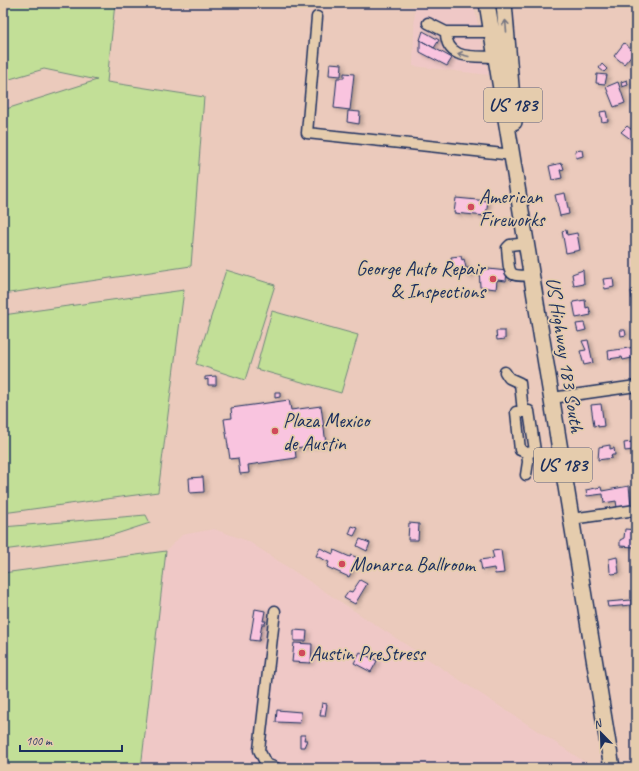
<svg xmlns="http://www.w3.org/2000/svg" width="639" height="771" font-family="Caveat,sans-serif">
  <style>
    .built { fill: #efc8c6 }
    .green { fill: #c2df97; stroke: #6e877a }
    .building { fill: #f9c4df; stroke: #1b2f5e; filter: url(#shadow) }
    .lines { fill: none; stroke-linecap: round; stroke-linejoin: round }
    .minor-casing { stroke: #1b2f5e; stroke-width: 13 }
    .highway-casing { stroke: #1b2f5e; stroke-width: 18 }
    .minor { stroke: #e5ccad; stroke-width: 10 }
    .highway { stroke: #e5ccad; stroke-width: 15 }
    .oneway { stroke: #767682 }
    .poi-dot { fill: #d1495b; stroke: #e5ccad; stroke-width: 1.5 }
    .labels { text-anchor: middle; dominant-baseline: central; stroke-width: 3.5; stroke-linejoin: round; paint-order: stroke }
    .shield { fill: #e5ccad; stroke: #585e76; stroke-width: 1 }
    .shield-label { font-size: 19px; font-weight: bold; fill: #1b2f5e }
    .poi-label { font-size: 20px; fill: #1b2f5e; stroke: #e5ccad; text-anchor: start }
    .street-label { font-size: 20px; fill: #1b2f5e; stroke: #e5ccad }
  </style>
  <defs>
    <filter id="shadow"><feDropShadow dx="2.5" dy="1.5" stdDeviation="2" flood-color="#0004"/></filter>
  </defs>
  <rect width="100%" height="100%" fill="#ebcabc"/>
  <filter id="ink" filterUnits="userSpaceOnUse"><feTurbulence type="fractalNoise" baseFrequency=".025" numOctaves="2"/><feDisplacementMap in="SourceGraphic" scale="8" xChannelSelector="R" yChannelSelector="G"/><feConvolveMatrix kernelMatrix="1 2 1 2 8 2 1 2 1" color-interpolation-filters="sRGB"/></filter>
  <g filter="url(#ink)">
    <!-- built -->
    <path class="built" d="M415,3H473L489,75L413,66Z
      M214,529L248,541L594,768H141L166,551L182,535Z"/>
    <!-- green -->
    <path class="green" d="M3,3H115L107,82L204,97L191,266L3,294V110L97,80L44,69L3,81Z
      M226,270L275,285L245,380L196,364Z
      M184,290L158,492L3,513V315Z
      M272,311L358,335L341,393L256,369Z
      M146,515L150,523L113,535L3,550V527Z
      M166,551L141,768H3V573Z"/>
    <!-- building -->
    <path class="building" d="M423,31L439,40L434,48L420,40Z
      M420,40L452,58L447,66L420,52Z
      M624,43L634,52L624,64L614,56Z
      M330,63L342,64L341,76L329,75Z
      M602,64L607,69L604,72L599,68Z
      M344,73L354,74L350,110L334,108L337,78H344Z
      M597,74L607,75L605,84L596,83Z
      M627,80L628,85L622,87L621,82Z
      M618,82L625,103L614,107L606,87Z
      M348,111L360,112L359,124L347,122Z
      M606,111L608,121L602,122L600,112Z
      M627,126L632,130L636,127V143L621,132Z
      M582,150L583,156L576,158L575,151Z
      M562,163L564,169L560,170L562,178L552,180L549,166Z
      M565,193L569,214L560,216L555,195Z
      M456,198L488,201L486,216L454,213Z
      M566,230L567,235L577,233L580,250L566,253L562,231Z
      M461,256L462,260L464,259L466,268L462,269L463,271L454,273L451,257Z
      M467,268H472L471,276H467Z
      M479,268L507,271L506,281L497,280L496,289L480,287Z
      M583,270L584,284L574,286L572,274Z
      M613,278L614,287L605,289L603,279Z
      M636,290V298L632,299L631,291Z
      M585,300L586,308L589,307L591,315L576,318L573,302Z
      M584,323L586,330L578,332L576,324Z
      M620,330H625L626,335L621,336Z
      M496,331H505V339L497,340Z
      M588,340L593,363L584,365L580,351L586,350L582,341Z
      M636,347V357L623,360L622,357L609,359L608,351Z
      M216,376V385H208V379L205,380V377Z
      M275,392H280V397L275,398Z
      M289,400L291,410L321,406L326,444L295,448L296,458L248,465L249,473L240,474L238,458L230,459L224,419L232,418L231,408Z
      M601,404L604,426L598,427V425L594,426L591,405Z
      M632,442L633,450L625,451L624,443Z
      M610,445V449L614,448L615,455H611L612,458L598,460L599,447Z
      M203,477L204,492L190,493L189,478Z
      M629,486L631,505L617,507L616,501L604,503L603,494L587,496L586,490L601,487L602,491Z
      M409,523L419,524L418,540H408Z
      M352,526L358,528L354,536L349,534Z
      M625,529L636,530L635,547L620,546V540L624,538Z
      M360,539L370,543L367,551L357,546Z
      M320,548L333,554L334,550L350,557L351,555L358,558L349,577L327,567L329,562L316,556Z
      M501,550L504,573L495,574L494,568L482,570L480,560L494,558L492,551Z
      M617,557L619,573L612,574L610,572L609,559Z
      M360,580L367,584L355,604L344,598L349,591L352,592Z
      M631,600V605L608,607L607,602Z
      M255,609L265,611L263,621H266L265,624H262L259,641L250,640Z
      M294,630L307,631L306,641H294Z
      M294,643L312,644L311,663L292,662Z
      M360,652L377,661L371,672L354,663Z
      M322,703L327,704L325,716H320Z
      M277,710L301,712L300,723L276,722Z
      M300,735H305L304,740H307L304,747H300Z"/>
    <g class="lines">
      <!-- minor casing -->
      <g class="minor-casing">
        <path id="minor" d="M317,17L307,133L513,155
          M428,23L446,32H491
          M446,32C446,61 474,56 495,57
          M527,243L510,245L507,248C510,272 505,278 532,275
          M505,372L509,378L520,383L523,412L529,411L535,451L527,453L520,450L516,412H523
          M552,398L636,386
          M526,475L528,462L527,453
          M571,519L636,510
          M275,611L259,750L266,764L276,768"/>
      </g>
      <!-- highway casing -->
      <g class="highway-casing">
        <path id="highway" d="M487,3L612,768
          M504,3L514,122"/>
      </g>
      <!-- minor -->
      <use href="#minor" class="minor"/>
      <!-- highway -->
      <use href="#highway" class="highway"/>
    </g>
    <!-- one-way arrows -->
    <defs><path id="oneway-shaft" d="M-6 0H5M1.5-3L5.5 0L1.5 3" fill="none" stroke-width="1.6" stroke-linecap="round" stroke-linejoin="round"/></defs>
    <g class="oneway">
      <use href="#oneway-shaft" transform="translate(506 26) rotate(-95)"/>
      <use href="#oneway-shaft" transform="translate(463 55) rotate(-166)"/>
    </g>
  </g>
  <!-- markers -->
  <g class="poi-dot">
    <circle cx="471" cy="207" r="4"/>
    <circle cx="493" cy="279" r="4"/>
    <circle cx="275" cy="431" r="4"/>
    <circle cx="342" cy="564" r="4"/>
    <circle cx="302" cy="653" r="4"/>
  </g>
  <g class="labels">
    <!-- shield labels -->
    <g class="shield">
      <rect x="484" y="88" width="58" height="34" rx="3"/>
      <rect x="534" y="448" width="58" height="34" rx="3"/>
    </g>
    <g class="shield-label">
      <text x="513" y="105">US 183</text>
      <text x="563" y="465">US 183</text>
    </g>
    <!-- poi labels -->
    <g class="poi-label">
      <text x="479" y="196">American<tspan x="479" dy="23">Fireworks</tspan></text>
      <text x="485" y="268" text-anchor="end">George Auto Repair<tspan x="485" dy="23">&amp; Inspections</tspan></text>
      <text x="283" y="420">Plaza Mexico<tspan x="283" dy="23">de Austin</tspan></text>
      <text x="350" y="564">Monarca Ballroom</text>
      <text x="310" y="653">Austin PreStress</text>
    </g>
    <!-- street labels -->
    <g class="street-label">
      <text transform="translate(565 355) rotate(81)">US Highway 183 South</text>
    </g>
  </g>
  <!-- margin -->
  <rect width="639" height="771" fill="none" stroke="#e5ccad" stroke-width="16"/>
  <rect x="8" y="8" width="623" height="755" fill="none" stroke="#1b2f5e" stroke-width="1.5" filter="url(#ink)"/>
  <!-- north arrow -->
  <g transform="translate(601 733) rotate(337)" stroke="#e5ccad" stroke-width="3" paint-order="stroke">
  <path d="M0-3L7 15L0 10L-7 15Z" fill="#1b2f5e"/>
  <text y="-6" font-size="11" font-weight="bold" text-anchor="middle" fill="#1b2f5e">N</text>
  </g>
  <!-- scale -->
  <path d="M20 745v6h102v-6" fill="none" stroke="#1b2f5e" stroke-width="2"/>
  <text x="26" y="745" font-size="12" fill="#1b2f5e" stroke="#e5ccad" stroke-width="3" paint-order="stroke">100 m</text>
</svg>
